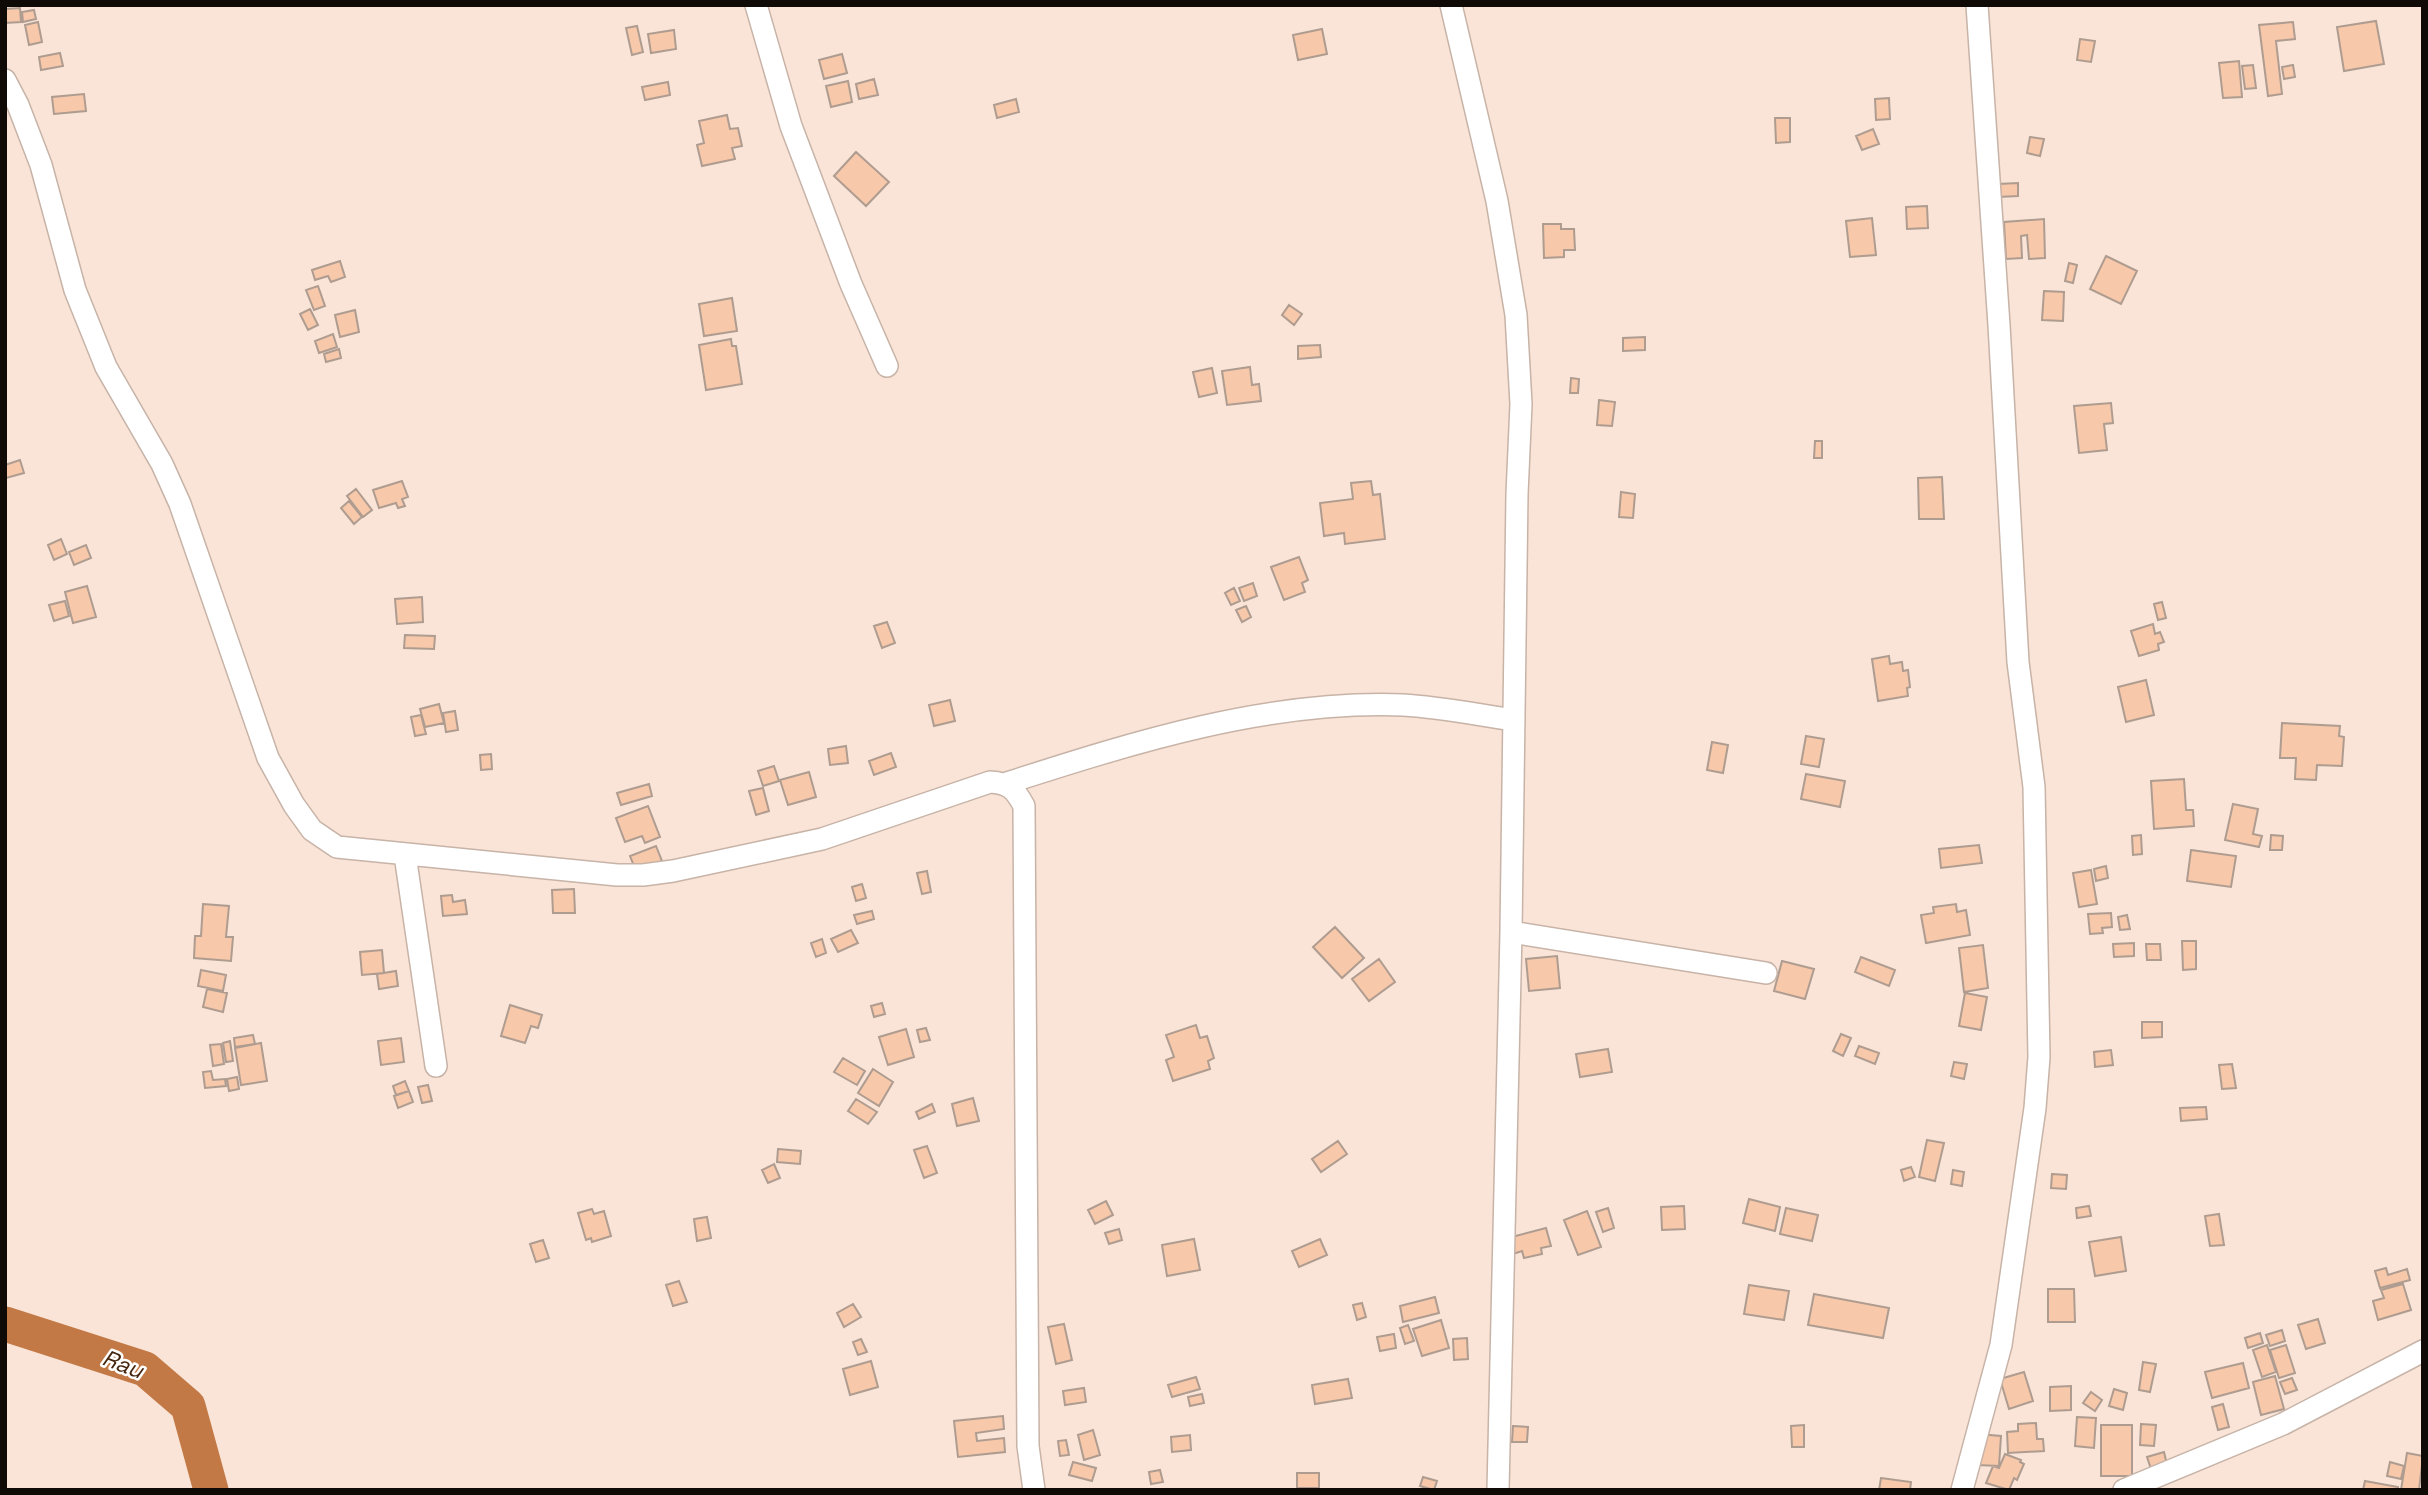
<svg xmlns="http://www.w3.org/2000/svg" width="2428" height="1495" font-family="'Space Grotesk',sans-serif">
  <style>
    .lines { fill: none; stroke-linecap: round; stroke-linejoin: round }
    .river { stroke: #c27945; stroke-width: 35 }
    .building { fill: #f7c8a9; stroke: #af9c90; stroke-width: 2 }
    .minor-casing { stroke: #c7b3a7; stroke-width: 24 }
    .minor { stroke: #fff; stroke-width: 21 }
    .labels { text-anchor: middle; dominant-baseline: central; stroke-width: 5; stroke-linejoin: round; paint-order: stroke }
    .water-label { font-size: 23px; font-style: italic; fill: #44260f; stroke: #fff }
  </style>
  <rect width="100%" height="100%" fill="#f9e4d7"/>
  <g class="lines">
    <!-- river -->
    <path class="river" d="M5,1324L145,1369L188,1406L211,1490"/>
  </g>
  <!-- building -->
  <path class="building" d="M20,8L21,22L5,23V9Z
    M34,10L36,19L23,22L22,12Z
    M2376,21L2384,64L2344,71L2337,27Z
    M38,22L42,42L29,45L25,25Z
    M2293,22L2295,39L2276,41L2282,94L2268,96L2259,25Z
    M637,26L643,52L632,55L626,28Z
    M1322,29L1327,54L1298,60L1293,35Z
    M674,30L676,49L651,53L648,34Z
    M2080,39L2095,41L2091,62L2077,60Z
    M60,53L63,66L41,70L39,57Z
    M842,54L847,73L824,79L819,60Z
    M2239,61L2242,97L2223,98L2219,63Z
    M2253,65L2256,88L2245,89L2242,66Z
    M2293,65L2295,77L2284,79L2282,67Z
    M874,79L878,95L859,99L856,84Z
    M848,81L852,102L831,107L826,86Z
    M668,82L670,95L645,100L642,87Z
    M84,94L86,111L54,114L52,97Z
    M1889,98L1890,119L1876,120L1875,99Z
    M1016,99L1019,112L997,118L994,105Z
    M727,115L730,129L738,128L742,146L732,148L735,159L702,166L697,145L704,143L699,121Z
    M1775,118H1790V142L1776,143Z
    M1873,129L1879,144L1862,150L1856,136Z
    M2030,137L2044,139L2040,156L2027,153Z
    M856,152L889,182L866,206L834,176Z
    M2018,183V196L1998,197V184Z
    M1927,206L1928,228L1907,229L1906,207Z
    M1872,218L1876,255L1850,257L1846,221Z
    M2044,219L2045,258L2029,259L2027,235L2021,236L2022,258L2006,259L2004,222Z
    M1543,224H1561V229H1574L1575,250H1564V257L1544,258Z
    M2106,256L2137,271L2121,304L2090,289Z
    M340,261L345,277L331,282L328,276L315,280L312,270Z
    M2069,263L2077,265L2073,283L2065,281Z
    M318,286L325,306L314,310L306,290Z
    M2044,291L2064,292L2063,321L2042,320Z
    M732,298L737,331L704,336L699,304Z
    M1289,305L1302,314L1294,325L1282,315Z
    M310,309L318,325L308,330L300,314Z
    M355,310L359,332L340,337L335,315Z
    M333,334L337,347L319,353L315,341Z
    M1645,337V350L1623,351V338Z
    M731,339L732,346H736L742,384L706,390L699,345Z
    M1320,345L1321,357L1298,359V346Z
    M339,349L341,358L326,362L324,354Z
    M1250,367L1252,385L1259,384L1261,401L1227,405L1222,371Z
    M1212,368L1217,393L1199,397L1193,372Z
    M1571,378L1579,379L1578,393H1570Z
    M1599,400L1615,402L1612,426L1597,425Z
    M2111,403L2113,423L2104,424L2107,450L2079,453L2074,406Z
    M1815,441H1822V458H1814Z
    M20,460L24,473L6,478L5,465Z
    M1942,477L1944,519H1919L1918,478Z
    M402,481L408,497L402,499L405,506L398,508L396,503L379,508L373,490Z
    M1371,481L1373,495L1380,494L1385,539L1345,544L1344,533L1324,536L1320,503L1353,499L1351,483Z
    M356,489L372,510L363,517L347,496Z
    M1621,492L1635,494L1633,518L1619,517Z
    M349,501L362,517L354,524L341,508Z
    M61,539L67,554L54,560L48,545Z
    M86,545L91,558L74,565L69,552Z
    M1299,557L1308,580L1302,583L1305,592L1284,600L1271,567Z
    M1253,583L1257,596L1244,601L1239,588Z
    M87,586L96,617L73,623L65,592Z
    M1234,588L1240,601L1231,605L1225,593Z
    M422,597L423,622L397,624L395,599Z
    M65,601L69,616L54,621L49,605Z
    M2162,602L2166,618L2158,620L2154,604Z
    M1246,606L1251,617L1242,622L1236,610Z
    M887,622L895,643L882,648L874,626Z
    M2153,624L2155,634L2160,632L2164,642L2158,644L2159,650L2139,656L2131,631Z
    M405,635L435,636L434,649L404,648Z
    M1889,656L1890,664L1902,662L1903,671L1908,670L1910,687L1907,688L1908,696L1878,701L1872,659Z
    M2146,680L2154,715L2126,722L2118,687Z
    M950,700L955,721L934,726L929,705Z
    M439,704L444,723L425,727L420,709Z
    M455,711L458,730L446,732L443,713Z
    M421,715L426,734L415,736L411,717Z
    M2282,723L2340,726L2339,736L2344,737L2342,766L2317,765L2316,780L2295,779L2296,758H2280Z
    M1806,736L1824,739L1819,767L1801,764Z
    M1712,742L1728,745L1723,773L1707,770Z
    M846,746L848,763L830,765L828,749Z
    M891,753L896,767L874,775L869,761Z
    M491,754L492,769L481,770L480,755Z
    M774,766L779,781L763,786L758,771Z
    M809,772L816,797L788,805L780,780Z
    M1806,774L1845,781L1840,807L1801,799Z
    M2184,779L2186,810H2193L2194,826L2154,829L2151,781Z
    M649,784L652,796L621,805L617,793Z
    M763,788L769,811L756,815L749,791Z
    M2233,804L2258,809L2253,834L2262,836L2259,847L2225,840Z
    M648,806L660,837L645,843L642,836L625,842L616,818Z
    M2141,835L2142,854L2133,855L2132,836Z
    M2271,835L2283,836L2282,850H2270Z
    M1979,845L1982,863L1941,868L1939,849Z
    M656,846L662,861L636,871L630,856Z
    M2191,850L2236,856L2231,887L2187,881Z
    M2106,866L2108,878L2096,881L2094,869Z
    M2091,870L2097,904L2079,907L2073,873Z
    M927,871L931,892L922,894L917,873Z
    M862,884L866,898L856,901L852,887Z
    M574,889L575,913H553L552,890Z
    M452,895L453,902L465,900L467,914L443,916L441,896Z
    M203,904L229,906L226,937H233L231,961L194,958L195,936H201Z
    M1956,904L1957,912L1966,910L1970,935L1926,943L1921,915L1934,913L1933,907Z
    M872,911L874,919L857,924L854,915Z
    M2111,913L2112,927L2102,928L2103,933L2090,934L2088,914Z
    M2127,915L2130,929L2120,930L2118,917Z
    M1335,927L1364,958L1342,978L1313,947Z
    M851,930L858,943L838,952L831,939Z
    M822,939L826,953L816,957L811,943Z
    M2182,941H2196V969L2183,970Z
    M2134,943V956L2114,957L2113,944Z
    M2146,944H2160L2161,960H2147Z
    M1983,945L1988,988L1964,992L1959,948Z
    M382,950L384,973L362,975L360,952Z
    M1557,956L1560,988L1529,991L1526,959Z
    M1861,957L1895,970L1889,986L1855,972Z
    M1379,959L1395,982L1369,1001L1352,979Z
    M1782,961L1814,969L1805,999L1774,991Z
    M201,970L226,975L223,991L198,986Z
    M396,971L398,986L379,989L377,974Z
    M207,989L227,993L223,1012L203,1007Z
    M1965,993L1987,997L1981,1030L1959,1026Z
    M882,1003L885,1014L874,1017L871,1006Z
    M510,1005L542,1015L538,1028L531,1026L525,1043L501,1036Z
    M2142,1022H2162V1037L2142,1038Z
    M1196,1025L1200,1038L1207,1036L1214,1058L1208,1061L1210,1069L1173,1081L1166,1060L1174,1057L1166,1035Z
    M926,1028L930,1040L920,1042L917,1030Z
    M906,1029L914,1057L888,1065L879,1037Z
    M1841,1034L1851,1038L1843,1056L1833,1051Z
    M253,1035L255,1044L235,1047L234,1038Z
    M401,1038L404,1062L381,1065L378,1041Z
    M230,1041L233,1061L226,1062L223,1043Z
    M261,1043L267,1081L241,1085L235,1048Z
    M221,1044L224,1064L213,1066L210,1045Z
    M1859,1046L1879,1053L1875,1064L1855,1056Z
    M1608,1049L1612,1072L1580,1077L1576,1054Z
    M2111,1050L2113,1065L2095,1067L2094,1052Z
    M843,1058L865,1071L857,1085L834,1072Z
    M1954,1062L1967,1064L1964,1079L1951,1076Z
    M2232,1064L2236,1088L2222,1089L2219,1065Z
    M873,1069L893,1082L879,1106L858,1093Z
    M211,1071L213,1080L225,1079L226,1086L205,1088L203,1072Z
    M237,1077L239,1089L229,1091L227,1079Z
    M405,1081L409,1091L396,1095L393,1086Z
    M428,1085L432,1101L422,1103L418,1087Z
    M409,1091L413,1102L398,1108L394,1096Z
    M973,1098L979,1121L957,1126L952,1104Z
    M856,1099L877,1112L868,1124L848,1111Z
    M932,1104L935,1112L919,1119L916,1112Z
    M2206,1107L2207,1119L2181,1121L2180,1108Z
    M1927,1140L1944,1143L1935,1181L1919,1177Z
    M1338,1141L1347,1154L1321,1172L1312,1159Z
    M927,1146L937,1173L924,1178L914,1150Z
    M778,1149L801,1151L800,1164L777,1162Z
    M774,1164L780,1178L768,1183L762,1170Z
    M1911,1167L1915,1177L1904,1181L1901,1170Z
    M1953,1170L1964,1172L1962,1186L1951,1184Z
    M2052,1174L2067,1175L2066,1189L2051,1188Z
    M1749,1199L1780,1207L1775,1231L1743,1223Z
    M1106,1201L1113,1215L1095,1224L1088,1210Z
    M1684,1206L1685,1229L1662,1230L1661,1207Z
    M2089,1206L2091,1216L2077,1218L2076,1208Z
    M1608,1208L1614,1228L1603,1232L1596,1212Z
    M1786,1208L1818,1215L1812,1241L1780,1234Z
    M592,1209L594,1214L604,1211L611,1236L592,1242L591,1238L586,1240L578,1213Z
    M1587,1211L1601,1247L1578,1255L1564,1220Z
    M2219,1214L2224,1245L2210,1246L2205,1216Z
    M707,1217L711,1238L697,1241L694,1219Z
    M1546,1228L1551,1246L1541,1248L1542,1254L1524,1258L1522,1251L1513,1254L1508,1238Z
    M1119,1229L1122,1240L1109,1244L1105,1233Z
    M2121,1237L2126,1271L2095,1276L2089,1242Z
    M1194,1239L1200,1270L1167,1276L1162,1245Z
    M1320,1239L1327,1255L1299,1267L1292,1251Z
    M543,1240L549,1258L536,1262L530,1244Z
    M2386,1268L2388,1275L2407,1269L2410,1280L2380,1288L2375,1271Z
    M679,1281L687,1302L673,1306L666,1285Z
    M2403,1284L2411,1310L2378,1320L2373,1301L2384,1298L2381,1290Z
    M1749,1285L1789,1291L1784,1320L1744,1314Z
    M2048,1289H2074L2075,1322H2048Z
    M1814,1294L1889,1308L1883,1338L1808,1325Z
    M1435,1297L1439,1313L1403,1322L1400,1306Z
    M1362,1303L1366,1317L1357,1320L1353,1305Z
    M853,1304L861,1317L844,1327L837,1313Z
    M2318,1319L2325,1343L2306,1349L2298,1325Z
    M1441,1320L1449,1348L1422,1356L1413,1329Z
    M1064,1324L1072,1360L1056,1364L1048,1327Z
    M1408,1325L1414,1341L1405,1344L1400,1328Z
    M2282,1330L2285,1341L2270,1346L2266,1335Z
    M2260,1333L2263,1343L2248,1348L2245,1338Z
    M1394,1334L1396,1348L1380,1351L1377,1337Z
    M1467,1338L1468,1359L1454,1360L1453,1339Z
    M861,1339L867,1352L858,1355L853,1342Z
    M2267,1345L2276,1372L2262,1377L2253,1350Z
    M2286,1345L2295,1373L2279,1378L2270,1350Z
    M871,1361L878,1387L850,1395L843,1369Z
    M2143,1362L2156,1364L2150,1392L2139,1390Z
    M2243,1363L2249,1388L2212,1398L2205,1372Z
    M2024,1372L2033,1401L2009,1409L2000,1379Z
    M2275,1376L2284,1409L2261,1415L2253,1382Z
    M1196,1377L1200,1389L1172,1397L1168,1385Z
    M2292,1378L2297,1390L2285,1394L2280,1382Z
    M1348,1379L1352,1398L1315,1404L1312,1385Z
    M2071,1386V1410L2050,1411V1387Z
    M1084,1388L1086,1402L1065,1405L1063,1391Z
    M2114,1389L2127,1393L2123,1410L2109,1406Z
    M2091,1392L2102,1400L2095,1411L2083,1403Z
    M1202,1394L1204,1403L1190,1406L1188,1397Z
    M2223,1404L2229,1427L2218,1430L2212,1407Z
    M1003,1416L1004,1429L976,1433L977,1441L1004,1438L1005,1452L958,1457L954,1421Z
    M2077,1417L2096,1418L2094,1448L2075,1446Z
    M2036,1423L2037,1439H2043L2044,1451L2008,1453L2007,1432L2018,1431V1424Z
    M2141,1424L2156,1425L2154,1446L2140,1445Z
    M1804,1425V1447H1792L1791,1426Z
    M2101,1425H2132V1476H2101Z
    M1513,1426L1528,1427L1527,1442H1512Z
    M1093,1430L1100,1455L1084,1460L1078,1435Z
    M1978,1434L2001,1436L1999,1466L1977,1465Z
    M1190,1435L1191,1450L1172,1452L1171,1437Z
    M1066,1440L1069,1455L1060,1456L1058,1441Z
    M2164,1452L2167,1465L2151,1469L2147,1457Z
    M2407,1453L2423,1456L2419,1490H2401Z
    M2005,1454L2021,1460L2020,1462L2024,1464L2017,1480L2014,1478L2009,1490L1986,1483L1993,1466L1999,1468Z
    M1073,1462L1096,1468L1092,1481L1069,1475Z
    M2390,1462L2404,1466L2401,1479L2387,1476Z
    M1160,1470L1163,1482L1151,1484L1149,1472Z
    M1297,1473H1319V1488H1297Z
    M1423,1477L1437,1481L1434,1490L1420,1486Z
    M1881,1478L1911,1482L1910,1490H1879Z
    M2365,1481L2398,1487V1490H2363Z"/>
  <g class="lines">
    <!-- minor casing -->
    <g class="minor-casing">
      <path id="minor" d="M756,5L791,126L851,284L887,366
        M1451,5L1497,201L1516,315L1521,404L1517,494L1511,932L1498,1490
        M5,80L18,105L41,165L75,290L106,367L162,464L180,504L268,758L294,805L312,830L337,847L617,875H643L673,871L822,839L990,782C1009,783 1015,789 1024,806L1028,1446L1034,1490
        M1007,783C1135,742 1267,700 1403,705C1440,707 1478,715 1514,720
        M405,855L436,1066
        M1511,932L1766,973
        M1962,1490L2001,1345L2035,1108L2039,1057L2034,787L2018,662L1999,325L1977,5
        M2124,1490L2283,1424L2423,1351"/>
    </g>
    <!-- minor -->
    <use href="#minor" class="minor"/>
  </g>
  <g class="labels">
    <!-- water labels -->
    <g class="water-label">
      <text transform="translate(123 1364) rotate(21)">Rau</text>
    </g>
  </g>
  <!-- border -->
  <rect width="2428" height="1495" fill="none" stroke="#100a06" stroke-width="14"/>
</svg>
